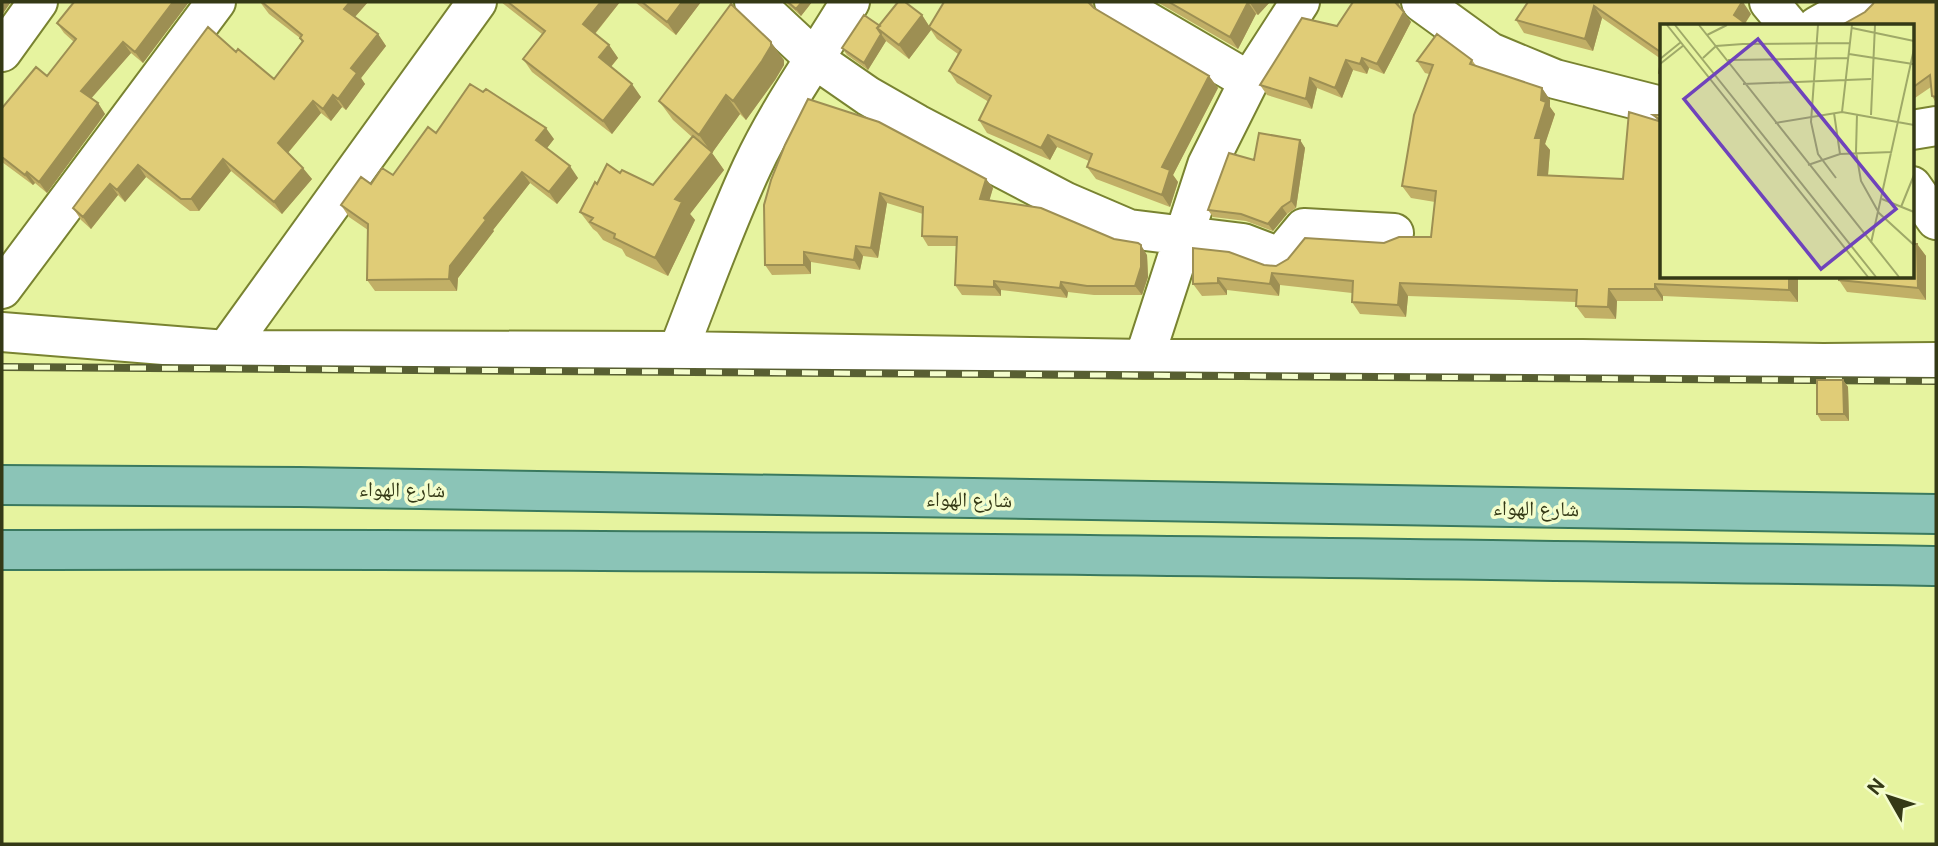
<svg xmlns="http://www.w3.org/2000/svg" width="1938" height="846" font-family="'Public Sans','Noto Naskh Arabic',sans-serif">
  <style>
    .lines { fill: none; stroke-linecap: round; stroke-linejoin: round }
    .minor-casing { stroke: #798331; stroke-width: 42 }
    .major-casing { stroke: #3a795f; stroke-width: 42 }
    .minor { stroke: #fff; stroke-width: 38 }
    .major { stroke: #8bc4b7; stroke-width: 38 }
    .rail-casing { stroke: #585f32; stroke-width: 8 }
    .rail { stroke: #f4fdcc; stroke-width: 5; stroke-dasharray: 16; stroke-linecap: butt }
    .wall { fill: #c1af66 }
    .shaded-wall { fill: #9d8f53 }
    .building { fill: #e0cc77; stroke: #9d8f53; stroke-width: 2 }
    .labels { text-anchor: middle; dominant-baseline: central; stroke-width: 7; stroke-linejoin: round; paint-order: stroke }
    .street-label { font-size: 21px; fill: #343916; stroke: #f4fdcc }
    .inset-road { fill: none; stroke: #9fa968; stroke-width: 2 }
    .view { fill: #6f43bb; fill-opacity: 0.15; stroke: #6f43bb; stroke-width: 3.5 }
    .inset-edge { fill: none; stroke: #343916; stroke-width: 3.5 }
  </style>
  <rect width="100%" height="100%" fill="#e6f39f"/>
  <g class="lines">
    <!-- minor casing -->
    <g class="minor-casing">
      <path id="minor" d="M754,2L816,60L868,96L917,124L1066,202L1129,229L1243,243L1280,257L1304,228L1394,233
        M1114,2L1249,81
        M1421,2L1490,52L1555,79L1661,106
        M1769,2L1789,26
        M1817,26L1860,2
        M2,52L38,2
        M1912,130L1936,126
        M1912,186L1936,220
        M2,289L216,2
        M2,332L226,350L678,351L1144,359H1583L1823,363L1936,362
        M226,350L477,2
        M678,351C702,290 724,227 752,167C779,109 817,57 850,2
        M1144,359L1207,165L1249,81L1300,2"/>
    </g>
    <!-- major casing -->
    <g class="major-casing">
      <path id="major" d="M2,485L300,487L1936,514
        M2,550C647,548 1291,557 1936,566"/>
    </g>
    <!-- minor -->
    <use href="#minor" class="minor"/>
    <!-- major -->
    <use href="#major" class="major"/>
    <!-- rail casing -->
    <g class="rail-casing">
      <path id="rail" d="M2,367L1936,381"/>
    </g>
    <!-- rail -->
    <use href="#rail" class="rail"/>
  </g>
  <!-- wall -->
  <path class="wall" d="M74,2H189L143,63L131,53L91,98L98,103L105,114L47,193L35,183L33,185L2,162V108L47,76L74,42L64,33L57,23Z
    M260,2H368L355,17L378,34L386,46L361,78L365,84L346,110L342,107L331,121L321,113L288,153L312,179L282,214L231,171L199,211H190L146,177L125,202L118,195L91,229L81,220L73,208L274,79L302,42L300,38L269,14Z
    M501,2H620L595,34L609,45L618,58L611,67L641,97L612,134L532,72L523,59L542,34Z
    M635,2H701L676,35Z
    M785,2H812L801,16Z
    M944,2H1092L1094,8L1209,76L1218,88L1173,175L1178,182L1170,207L1096,179L1087,167L1089,161L1057,147L1050,160L987,133L979,120L989,102L957,83L949,71L958,54L937,39L931,30L909,59L886,41L868,70L847,55L842,48L880,26L922,15L929,26Z
    M1157,2H1270L1258,15L1256,14L1238,49Z
    M1399,2L1400,8L1411,22L1384,74L1369,68L1367,74L1353,70L1342,98L1317,88L1312,109L1267,95L1260,85L1337,26Z
    M1528,2L1751,14L1745,24L1662,26V76L1659,73L1661,59L1602,18L1593,51L1524,33L1516,20Z
    M1936,2V103L1932,96L1931,87L1912,100V26L1865,12L1873,4Z
    M784,60V65L775,80L746,120L740,114L712,153L724,170L690,214L695,220L668,276L626,256L622,249L603,240L597,232L593,229L580,212L597,184L620,173L653,185L692,137L673,120L659,101Z
    M1472,60L1477,67L1542,88L1550,100V107L1555,114L1545,144L1550,150L1548,175L1623,179L1657,120L1653,115H1659L1798,276V302L1663,296V301H1617L1616,319L1585,318L1576,306V302L1408,296L1406,317L1360,314L1352,302V293L1280,285L1279,296L1227,290V295L1202,296L1193,284L1264,265L1276,266L1384,243L1431,237L1435,202L1411,198L1402,186L1429,74L1425,73L1417,61Z
    M436,133L554,139L547,148L578,178L557,204L530,183L493,230L494,231L458,278L457,291H375L367,280L368,230L349,217L341,205L371,184L393,175Z
    M1300,140L1305,148L1296,208L1287,214L1273,231L1246,221L1213,217L1208,210L1254,160Z
    M986,179L993,188L989,200L1147,255L1148,277L1142,295H1094L1068,292L1067,298L1001,290V296L962,295L955,285L956,246H928L922,236L923,214L887,203L878,258L863,256L860,270L811,262V274L772,275L765,265L764,205Z
    M1917,244L1926,256V300L1847,292L1839,280Z
    M1843,380L1848,387L1849,421H1821L1817,414Z"/>
  <!-- shaded-wall -->
  <path class="shaded-wall" d="M2,2H11L2,15Z
    M173,2H189L143,63L135,52Z
    M350,2H368L352,20L344,9Z
    M601,2H620L592,37L583,24Z
    M682,2H701L676,35L667,22Z
    M802,2H812L801,16L796,9Z
    M1248,2L1256,14L1238,49L1230,37Z
    M1251,2H1270L1258,15L1250,3Z
    M1743,2L1751,14L1743,26L1734,15Z
    M1594,6L1602,18L1593,51L1585,39Z
    M1404,12L1411,22L1384,74L1377,64Z
    M922,15L931,29L929,27L931,30L909,59L899,45Z
    M378,34L386,46L361,78L365,84L346,110L338,99L351,68Z
    M881,34L886,41L868,70L864,63Z
    M123,42L131,53L89,101L81,91Z
    M771,42L784,60V65L775,80L746,120L733,101Z
    M609,45L618,58L608,70L599,57Z
    M1362,58L1369,68L1367,74L1360,64Z
    M1346,60L1353,70L1342,98L1335,88Z
    M1209,76L1218,88L1173,175L1178,182L1170,207L1162,195V167Z
    M1310,78L1317,88L1312,109L1306,99Z
    M632,84L641,97L612,134L603,121Z
    M1542,88L1550,100V107L1555,114L1545,144L1550,150L1547,187L1538,175L1535,138Z
    M333,95L342,107L331,121L323,109Z
    M726,95L740,114L712,153L724,170L690,214L695,220L668,276L655,258L675,199L711,152L699,135Z
    M313,101L321,113L286,155L278,143Z
    M98,103L105,114L47,193L39,182Z
    M546,128L554,139L544,152L536,140Z
    M1048,135L1057,147L1050,160L1041,148Z
    M1300,140L1305,148L1296,208L1291,201Z
    M223,159L231,171L199,211L191,199Z
    M138,165L146,177L125,202L117,190Z
    M570,166L578,178L557,204L549,192Z
    M303,168L312,179L282,214L274,202Z
    M27,172L35,183L33,185L25,175Z
    M522,172L530,183L493,230L494,231L458,278L457,291L449,279L450,266L484,218Z
    M986,179L993,188L987,209L980,199Z
    M110,184L118,195L91,229L83,217Z
    M880,193L887,203L878,258L871,248Z
    M1282,207L1287,214L1273,231L1268,224Z
    M1917,244L1926,256V300L1918,288Z
    M1141,245L1147,255L1148,277L1142,295L1135,286Z
    M856,246L863,256L860,270L854,260Z
    M804,252L811,262V274L804,265Z
    M1272,273L1280,285L1279,296L1270,284Z
    M1789,276H1798V302L1789,290Z
    M1218,278L1227,290V295L1218,283Z
    M994,281L1001,290V296L994,287Z
    M1061,282L1068,292L1067,298L1060,288Z
    M1400,283L1408,296L1406,317L1398,305Z
    M1655,284L1663,296V301L1655,289Z
    M1609,289L1617,301L1616,319L1608,307Z
    M1843,380L1848,387L1849,421L1844,414Z"/>
  <!-- building -->
  <path class="building" d="M74,2H173L135,52L123,42L81,91L98,103L39,182L27,172L25,175L2,157V108L36,67L47,76L76,39L57,23Z
    M262,2H350L344,9L378,34L351,68L357,73L338,99L333,95L323,109L313,101L278,143L303,168L274,202L223,159L191,199H181L138,165L117,190L110,184L83,217L73,208L208,27L236,52L238,49L274,79L303,41L300,38L302,35Z
    M508,2H601L583,24L609,45L599,57L632,84L603,121L523,59L545,31Z
    M642,2H682L667,22Z
    M788,2H802L796,9Z
    M898,2H905L922,15L899,45L877,28Z
    M944,2H1088L1094,8L1209,76L1162,167L1170,170L1162,195L1087,167L1092,154L1048,135L1041,148L979,120L991,96L949,71L961,50L929,27Z
    M1169,2H1251L1250,3L1248,2L1230,37Z
    M1353,2H1395L1404,12L1377,64L1362,58L1360,64L1346,60L1335,88L1310,78L1306,99L1260,85L1302,18L1337,26Z
    M1528,2H1742L1734,15L1749,26H1662V53L1594,6L1585,39L1516,20Z
    M1874,2H1936V97L1932,96L1930,75L1912,88V26H1843L1842,25L1865,12L1873,4Z
    M731,4L771,42V46L762,61L733,101L726,95L699,135L659,101Z
    M864,15L880,26L877,28L881,34L864,63L842,48Z
    M1437,34L1472,60L1470,64L1542,88L1541,100L1546,102L1535,138H1541L1538,175L1623,179L1629,112L1662,122V276H1789V290L1655,284V289H1609L1608,307L1576,306L1577,290L1400,283L1398,305L1352,302L1353,281L1272,273L1270,284L1218,278V283L1193,284V248L1229,252L1264,265L1276,266L1288,259L1305,238L1384,243L1399,237H1431L1436,191L1402,186L1414,115L1433,65L1417,61Z
    M1662,54V75L1659,73Z
    M470,84L483,92L486,89L546,128L536,140L570,166L549,192L522,172L484,218L486,220L450,266L449,279L367,280L368,224L341,205L361,177L371,184L382,168L393,175L428,127L436,133Z
    M808,99L879,122L986,179L980,199L1041,208L1114,239L1138,243L1141,245V267L1135,286H1087L1061,282L1060,288L994,281V287L955,285L957,237L922,236L923,207L880,193L871,248L856,246L854,260L804,252V265H765L764,205L771,180L785,145Z
    M1662,113V121L1653,115H1659Z
    M1259,133L1300,140L1291,201L1282,207L1268,224L1241,214L1208,210L1229,153L1254,160Z
    M693,136L712,152L675,199L682,202L655,258L614,238L615,234L590,222L593,218L580,212L595,182L597,184L607,164L620,173L622,170L653,185Z
    M1912,244H1917L1918,288L1839,280V276H1912Z
    M1817,380H1843L1844,414H1817Z"/>
  <g class="labels">
    <!-- street labels -->
    <g class="street-label">
      <text transform="translate(402 489) rotate(1)">شارع الهواء</text>
      <text transform="translate(969 499) rotate(1)">شارع الهواء</text>
      <text transform="translate(1536 508) rotate(1)">شارع الهواء</text>
    </g>
  </g>
  <!-- overview -->
  <g transform="translate(1660 24)">
    <rect width="254" height="254" fill="#e6f39f"/>
    <path class="inset-road" d="M7,1L208,253M15,1L216,253M39,1L239,253M158,1L151,98L158,130L176,154M192,4L254,17M47,11L67,1M189,30L253,40M43,34L56,22L83,20L190,19M0,35L21,18M68,36L189,34M0,40L24,21M83,60L211,55M182,88L192,1M174,89L180,130M197,90L196,128L201,157L219,189L254,221M211,91L215,1M115,99L182,88L254,101M148,141L180,130L232,128M222,175L254,188M241,183L254,151M211,219L254,25"/>
    <path class="view" d="M98,15L236,185L161,245L24,75Z"/>
    <rect width="254" height="254" class="inset-edge"/>
  </g>
  <!-- border -->
  <rect width="1938" height="846" fill="none" stroke="#343916" stroke-width="7"/>
  <!-- north arrow -->
  <g transform="translate(1889 797) rotate(309)" stroke="#f4fdcc" stroke-width="5" paint-order="stroke">
  <path d="M0-5L12 26L0 18L-12 26Z" fill="#343916"/>
  <text y="-10" font-size="19" font-weight="bold" text-anchor="middle" fill="#343916">N</text>
  </g>
</svg>
